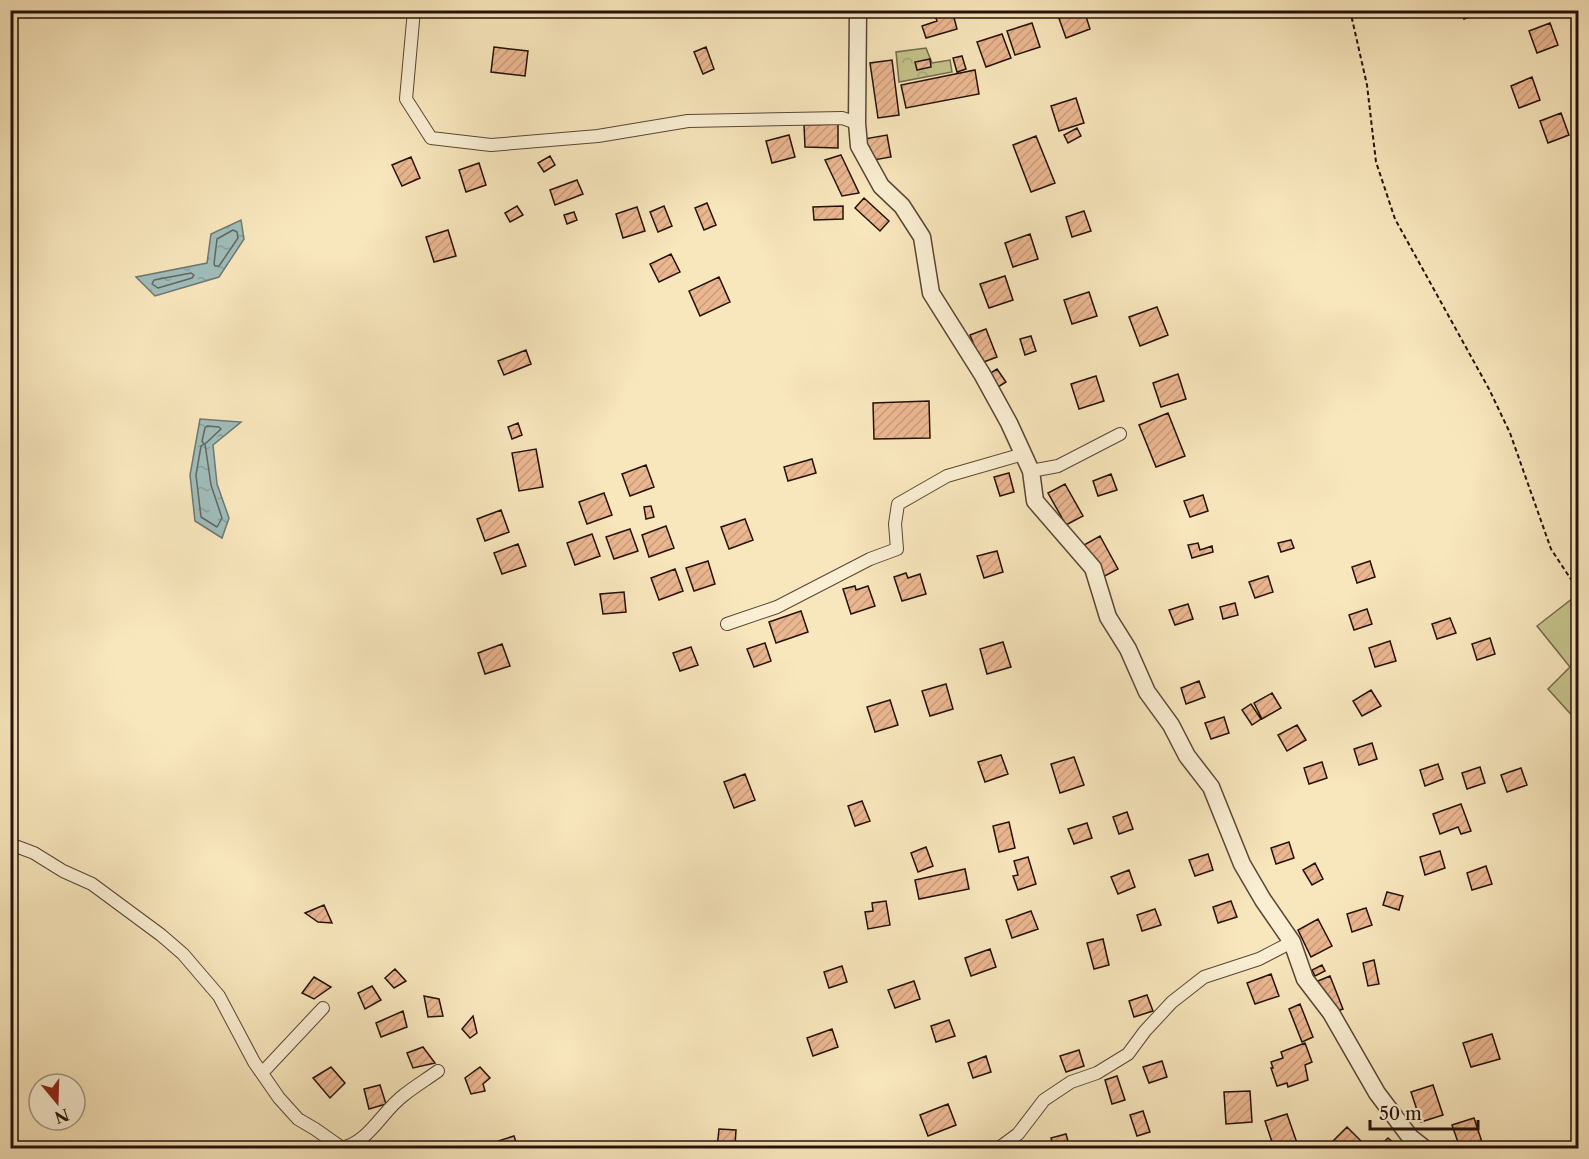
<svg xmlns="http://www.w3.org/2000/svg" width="1589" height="1159" font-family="'Libre Caslon Text',serif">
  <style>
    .grass { fill: #c5c38b; stroke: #746a4a; stroke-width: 1.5 }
    .park { fill: url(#park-crowns); stroke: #746a4a; stroke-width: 1.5 }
    .water { fill: url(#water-ripples); stroke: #6e7873; stroke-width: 1.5 }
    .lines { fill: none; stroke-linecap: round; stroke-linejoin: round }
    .shore { stroke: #626762; stroke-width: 1.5 }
    .building { fill: url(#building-hatch); stroke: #241109; stroke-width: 1.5 }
    .minor-casing { stroke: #594636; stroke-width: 14 }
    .tertiary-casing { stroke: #594636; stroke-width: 19 }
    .path { stroke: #241109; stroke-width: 2; stroke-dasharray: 4.5 3; stroke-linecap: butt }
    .minor { stroke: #faefd3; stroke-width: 12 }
    .tertiary { stroke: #faefd3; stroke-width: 16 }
  </style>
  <defs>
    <pattern id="park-crowns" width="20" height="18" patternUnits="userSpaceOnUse" patternTransform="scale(1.5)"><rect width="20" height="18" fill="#c5c38b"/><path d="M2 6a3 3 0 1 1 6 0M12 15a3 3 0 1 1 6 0" fill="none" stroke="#a9a677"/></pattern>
    <pattern id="water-ripples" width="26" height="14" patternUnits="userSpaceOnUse" patternTransform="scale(1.5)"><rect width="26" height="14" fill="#a0bdba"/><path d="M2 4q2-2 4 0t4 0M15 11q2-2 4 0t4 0" fill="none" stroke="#8aa19f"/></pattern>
    <pattern id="building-hatch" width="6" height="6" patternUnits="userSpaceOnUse" patternTransform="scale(1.5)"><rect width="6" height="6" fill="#ebb791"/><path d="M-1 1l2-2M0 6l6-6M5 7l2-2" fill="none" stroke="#c99c7c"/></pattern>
  </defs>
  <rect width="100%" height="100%" fill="#f8e6bc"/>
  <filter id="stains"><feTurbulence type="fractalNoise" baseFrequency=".00333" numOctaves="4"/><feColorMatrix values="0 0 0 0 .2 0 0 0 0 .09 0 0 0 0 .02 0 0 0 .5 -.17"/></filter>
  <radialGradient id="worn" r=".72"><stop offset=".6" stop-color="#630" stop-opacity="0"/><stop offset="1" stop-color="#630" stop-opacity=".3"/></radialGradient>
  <!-- grass -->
  <path class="grass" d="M1577,595L1578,597L1577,721L1548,689L1570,667L1537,626Z"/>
  <!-- park -->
  <path class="park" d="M926,48L932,63L950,60L952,72L899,82L896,52Z"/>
  <!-- water -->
  <path class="water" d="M241,220L244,239L219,277L155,296L136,277L207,263L211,234Z
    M200,419L241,422L213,445L217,484L229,518L222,538L195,521L190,475Z"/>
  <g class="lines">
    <!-- shore -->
    <path class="shore" d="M233,230L237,232L238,238L219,266H215L214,264L217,239Z
      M191,273L194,275L192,278L158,288L152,284L154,280Z
      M207,426L219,427L221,429L205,444L211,485L222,518L217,527L201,517L196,475L201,446L204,444L202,441L205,428Z"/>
  </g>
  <!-- building -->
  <path class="building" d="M933,10H952L957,29L926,38L922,26L937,21Z
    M1065,10H1084L1090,29L1066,38L1057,13Z
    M1461,10H1479L1480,13L1464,19Z
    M1032,23L1040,47L1015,55L1007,31Z
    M1550,23L1558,45L1537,53L1529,31Z
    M1002,34L1011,58L986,67L977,42Z
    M494,47L528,51L525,76L491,72Z
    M706,47L714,69L703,74L694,52Z
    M962,56L966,69L957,72L953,58Z
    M930,59L931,67L917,70L915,62Z
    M892,60L899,115L878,118L870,63Z
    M975,70L979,94L906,108L901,85Z
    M1532,77L1540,100L1519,108L1511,86Z
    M1076,98L1084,123L1059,131L1051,106Z
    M1561,113L1569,135L1548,143L1540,121Z
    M838,124V148L805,147L804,125Z
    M1077,128L1081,136L1068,143L1064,135Z
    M789,135L795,157L772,163L766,141Z
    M887,135L891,157L868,161L864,139Z
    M1036,136L1055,183L1031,192L1013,145Z
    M841,155L859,193L842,196L825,160Z
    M550,156L555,165L544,172L538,163Z
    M411,157L420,178L402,186L392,165Z
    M479,163L486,185L466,192L459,170Z
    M577,180L583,194L555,205L550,190Z
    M864,198L889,221L880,231L855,208Z
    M707,203L716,225L704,230L695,208Z
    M517,206L523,215L510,222L505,213Z
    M664,206L672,226L658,232L650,212Z
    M843,206V219L814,220L813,207Z
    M637,207L645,231L623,238L616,214Z
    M1084,211L1091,231L1072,237L1066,217Z
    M574,212L577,220L567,224L564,215Z
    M448,230L456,256L434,262L426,237Z
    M1030,234L1038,259L1013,267L1005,243Z
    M671,254L680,272L659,282L650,264Z
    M1005,276L1013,300L989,308L980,284Z
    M719,277L730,302L700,316L689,291Z
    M1089,292L1097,316L1072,324L1064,300Z
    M1157,307L1168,335L1140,346L1129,317Z
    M986,329L997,357L981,363L970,335Z
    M1031,336L1036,351L1025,355L1020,339Z
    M526,350L531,364L504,375L498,361Z
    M997,369L1006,382L998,387L989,374Z
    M1178,374L1186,399L1161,407L1153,383Z
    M1096,376L1104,401L1079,409L1071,384Z
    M929,401L930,438L874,439L873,403Z
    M1168,413L1185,456L1156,467L1139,425Z
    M518,423L522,435L512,439L508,427Z
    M536,449L543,487L519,491L512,453Z
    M812,459L816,473L788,481L784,467Z
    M646,465L654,487L630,496L622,474Z
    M1009,473L1014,492L1000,496L994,477Z
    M1111,474L1117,490L1098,496L1093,481Z
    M1065,484L1083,516L1066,525L1048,493Z
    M604,493L612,515L587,524L579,502Z
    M1203,495L1208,511L1190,517L1184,501Z
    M651,506L654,517L646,519L644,507Z
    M501,510L509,532L485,541L477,519Z
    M745,519L753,540L729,549L721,527Z
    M666,526L674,548L649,557L642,535Z
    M630,529L638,551L614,559L606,537Z
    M592,534L600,556L575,565L567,543Z
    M1100,536L1118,569L1101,578L1084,545Z
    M1291,540L1294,548L1281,552L1278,543Z
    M1198,543L1200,550L1212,546L1213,552L1192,558L1188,545Z
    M518,544L526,566L502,574L494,553Z
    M997,551L1003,572L984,578L977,556Z
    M708,561L715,584L694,591L686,568Z
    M1370,561L1375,577L1357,583L1352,567Z
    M675,569L683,591L659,600L651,578Z
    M906,573L908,578L920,574L926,594L902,601L894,577Z
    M1268,576L1273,592L1255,598L1249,582Z
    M855,586L856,590L868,586L875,606L851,614L843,589Z
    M624,592L626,612L603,614L600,594Z
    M1235,603L1238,615L1223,619L1220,607Z
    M1188,604L1193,619L1175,625L1169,610Z
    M1367,609L1372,624L1354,630L1349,615Z
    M801,611L808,632L776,643L769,622Z
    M1450,618L1456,633L1437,639L1432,624Z
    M1490,638L1495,654L1477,660L1472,644Z
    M1390,641L1396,661L1375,667L1369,648Z
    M1003,642L1011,667L987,674L980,649Z
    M765,643L771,661L754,667L747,649Z
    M502,644L510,666L485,674L478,653Z
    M691,647L698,665L680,671L673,653Z
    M1199,681L1205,697L1186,704L1181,688Z
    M946,684L953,709L930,716L922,691Z
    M1371,690L1381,706L1362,716L1353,701Z
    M1272,693L1281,708L1262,719L1254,703Z
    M890,700L898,725L875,732L867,707Z
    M1251,704L1261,719L1252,725L1242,710Z
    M1224,717L1229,733L1211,739L1205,723Z
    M1297,725L1306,740L1287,751L1278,735Z
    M1372,743L1377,759L1359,765L1354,749Z
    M1001,755L1008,774L985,782L978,762Z
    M1074,757L1084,785L1060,793L1051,764Z
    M1322,762L1327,778L1309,784L1304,768Z
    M1438,764L1443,779L1425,786L1420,770Z
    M1480,767L1485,783L1467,789L1462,773Z
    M1521,768L1527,785L1507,792L1501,775Z
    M745,774L755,800L734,808L724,782Z
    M862,801L870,821L855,826L848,806Z
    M1461,804L1471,831L1461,834L1458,827L1440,834L1433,814Z
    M1127,812L1133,829L1119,834L1113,817Z
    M1009,822L1015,848L999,852L993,826Z
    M1087,823L1092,838L1074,844L1068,829Z
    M1289,842L1294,858L1276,864L1271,848Z
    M926,847L933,866L918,872L911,853Z
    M1440,851L1445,868L1425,875L1420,857Z
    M1208,854L1213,870L1195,876L1189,860Z
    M1028,857L1036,884L1018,890L1013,876L1018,875L1014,861Z
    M1315,863L1323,879L1312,885L1303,870Z
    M1486,866L1492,884L1472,890L1467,873Z
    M965,869L969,889L919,899L915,880Z
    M1129,870L1135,887L1118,894L1111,877Z
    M1387,892L1403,896L1399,910L1383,905Z
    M886,901L890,925L868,929L865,912L873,911L872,903Z
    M1231,901L1237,917L1218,923L1213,907Z
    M324,905L332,923L318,922L305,913Z
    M1366,908L1372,925L1352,932L1347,914Z
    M1155,909L1161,925L1142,931L1137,915Z
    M1031,911L1038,929L1012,938L1006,920Z
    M1318,919L1332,946L1311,957L1298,930Z
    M1103,939L1109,965L1094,969L1087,943Z
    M990,949L996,967L971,976L965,958Z
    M1374,960L1379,984L1368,986L1363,963Z
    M1322,965L1325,971L1315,976L1312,970Z
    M842,966L847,982L829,988L824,972Z
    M395,969L406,981L394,988L385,978Z
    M1271,974L1279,996L1255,1004L1247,983Z
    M1330,976L1343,1009L1332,1013L1318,981Z
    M314,977L331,987L314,999L302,993Z
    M914,981L920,999L895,1008L888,990Z
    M372,986L381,1000L365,1009L358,993Z
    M1147,995L1153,1011L1134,1017L1129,1001Z
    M424,996L439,999L443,1016L428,1017Z
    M1300,1004L1313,1037L1302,1042L1289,1009Z
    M403,1011L407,1027L381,1037L376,1023Z
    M473,1016L477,1033L470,1038L462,1029Z
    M949,1020L955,1036L936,1042L931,1026Z
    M832,1029L838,1047L813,1056L807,1038Z
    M1492,1034L1500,1059L1471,1067L1463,1043Z
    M1305,1043L1312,1062L1305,1065L1308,1080L1288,1087L1287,1083L1277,1086L1271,1068H1273L1271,1062L1283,1058L1281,1052Z
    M423,1047L435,1063L413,1068L407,1053Z
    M1079,1050L1084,1066L1066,1072L1060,1056Z
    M986,1056L991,1072L973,1078L968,1063Z
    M1162,1061L1167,1077L1149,1083L1143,1067Z
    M331,1067L345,1083L330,1098L313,1078Z
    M480,1067L490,1078L483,1084L485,1091L471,1094L465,1078Z
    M1117,1076L1125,1100L1112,1104L1105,1080Z
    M380,1085L386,1104L369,1109L364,1089Z
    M1433,1085L1443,1115L1421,1122L1411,1092Z
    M1250,1091L1252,1122L1226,1124L1224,1092Z
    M948,1104L956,1125L928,1136L920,1115Z
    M1143,1111L1150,1132L1137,1136L1130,1115Z
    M1287,1114L1297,1143L1281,1148H1274L1265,1121Z
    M1474,1118L1484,1148H1460L1452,1125Z
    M1347,1127L1367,1147L1365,1148H1329L1327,1147Z
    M719,1129L736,1130L735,1146H744V1148H717Z
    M1066,1134L1070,1148H1054L1051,1138Z
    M514,1136L517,1145L508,1148H496L498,1141Z
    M1388,1138L1400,1148H1378Z
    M1041,1143L1043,1148H1027V1147Z"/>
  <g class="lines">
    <!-- minor casing -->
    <g class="minor-casing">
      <path id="minor" d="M414,10L406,99L431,138L491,145L598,136L688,121L842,118L857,123
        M1031,471L1058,466L1120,434
        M727,624L777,607L870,559L897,549L895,524L898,504L947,476L1023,454
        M10,844L34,853L63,871L92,884L161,935L183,954L219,996L254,1062L279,1098L298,1119L315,1129L342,1148
        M262,1073L323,1008
        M341,1148C369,1143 382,1111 404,1095C415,1086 427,1079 438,1071
        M999,1148L1018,1134L1044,1100L1071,1082L1097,1073L1128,1054L1145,1031L1172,1002L1204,977L1259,959L1292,942"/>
    </g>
    <!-- tertiary casing -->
    <g class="tertiary-casing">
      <path id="tertiary" d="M858,10L857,123L859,146L881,186L902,206L922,237L931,293L982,374L1009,423L1031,471L1035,501L1093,568L1108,617L1128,649L1147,692L1171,725L1187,756L1211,787L1242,864L1263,900L1292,942L1305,979L1331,1013L1377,1093L1410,1137L1424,1148"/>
    </g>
    <!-- path -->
    <path class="path" d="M1350,10L1367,85L1376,162L1395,219L1489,389L1510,433L1551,549L1578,590"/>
    <!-- minor -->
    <use href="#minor" class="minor"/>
    <!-- tertiary -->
    <use href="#tertiary" class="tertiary"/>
  </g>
  <!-- margin -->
  <rect width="1589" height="1159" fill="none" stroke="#f8e6bc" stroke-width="36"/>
  <rect x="12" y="12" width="1565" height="1135" fill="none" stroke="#241109" stroke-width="3"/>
  <rect x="18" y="18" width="1553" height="1123" fill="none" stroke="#241109" stroke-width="1.5"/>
  <!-- north arrow -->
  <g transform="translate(57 1102) rotate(161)"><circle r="28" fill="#faefd3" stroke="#a49682" stroke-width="1.5"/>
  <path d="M0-4.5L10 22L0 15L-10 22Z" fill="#8f2418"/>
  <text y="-9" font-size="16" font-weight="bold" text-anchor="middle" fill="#241109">N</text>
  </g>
  <!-- scale -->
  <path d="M1370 1120v9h108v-9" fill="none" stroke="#241109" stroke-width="3"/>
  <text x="1379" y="1120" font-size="18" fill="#241109" stroke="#faefd3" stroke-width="4.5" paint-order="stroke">50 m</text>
  <rect width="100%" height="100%" filter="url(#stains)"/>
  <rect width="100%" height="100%" fill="url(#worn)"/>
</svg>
